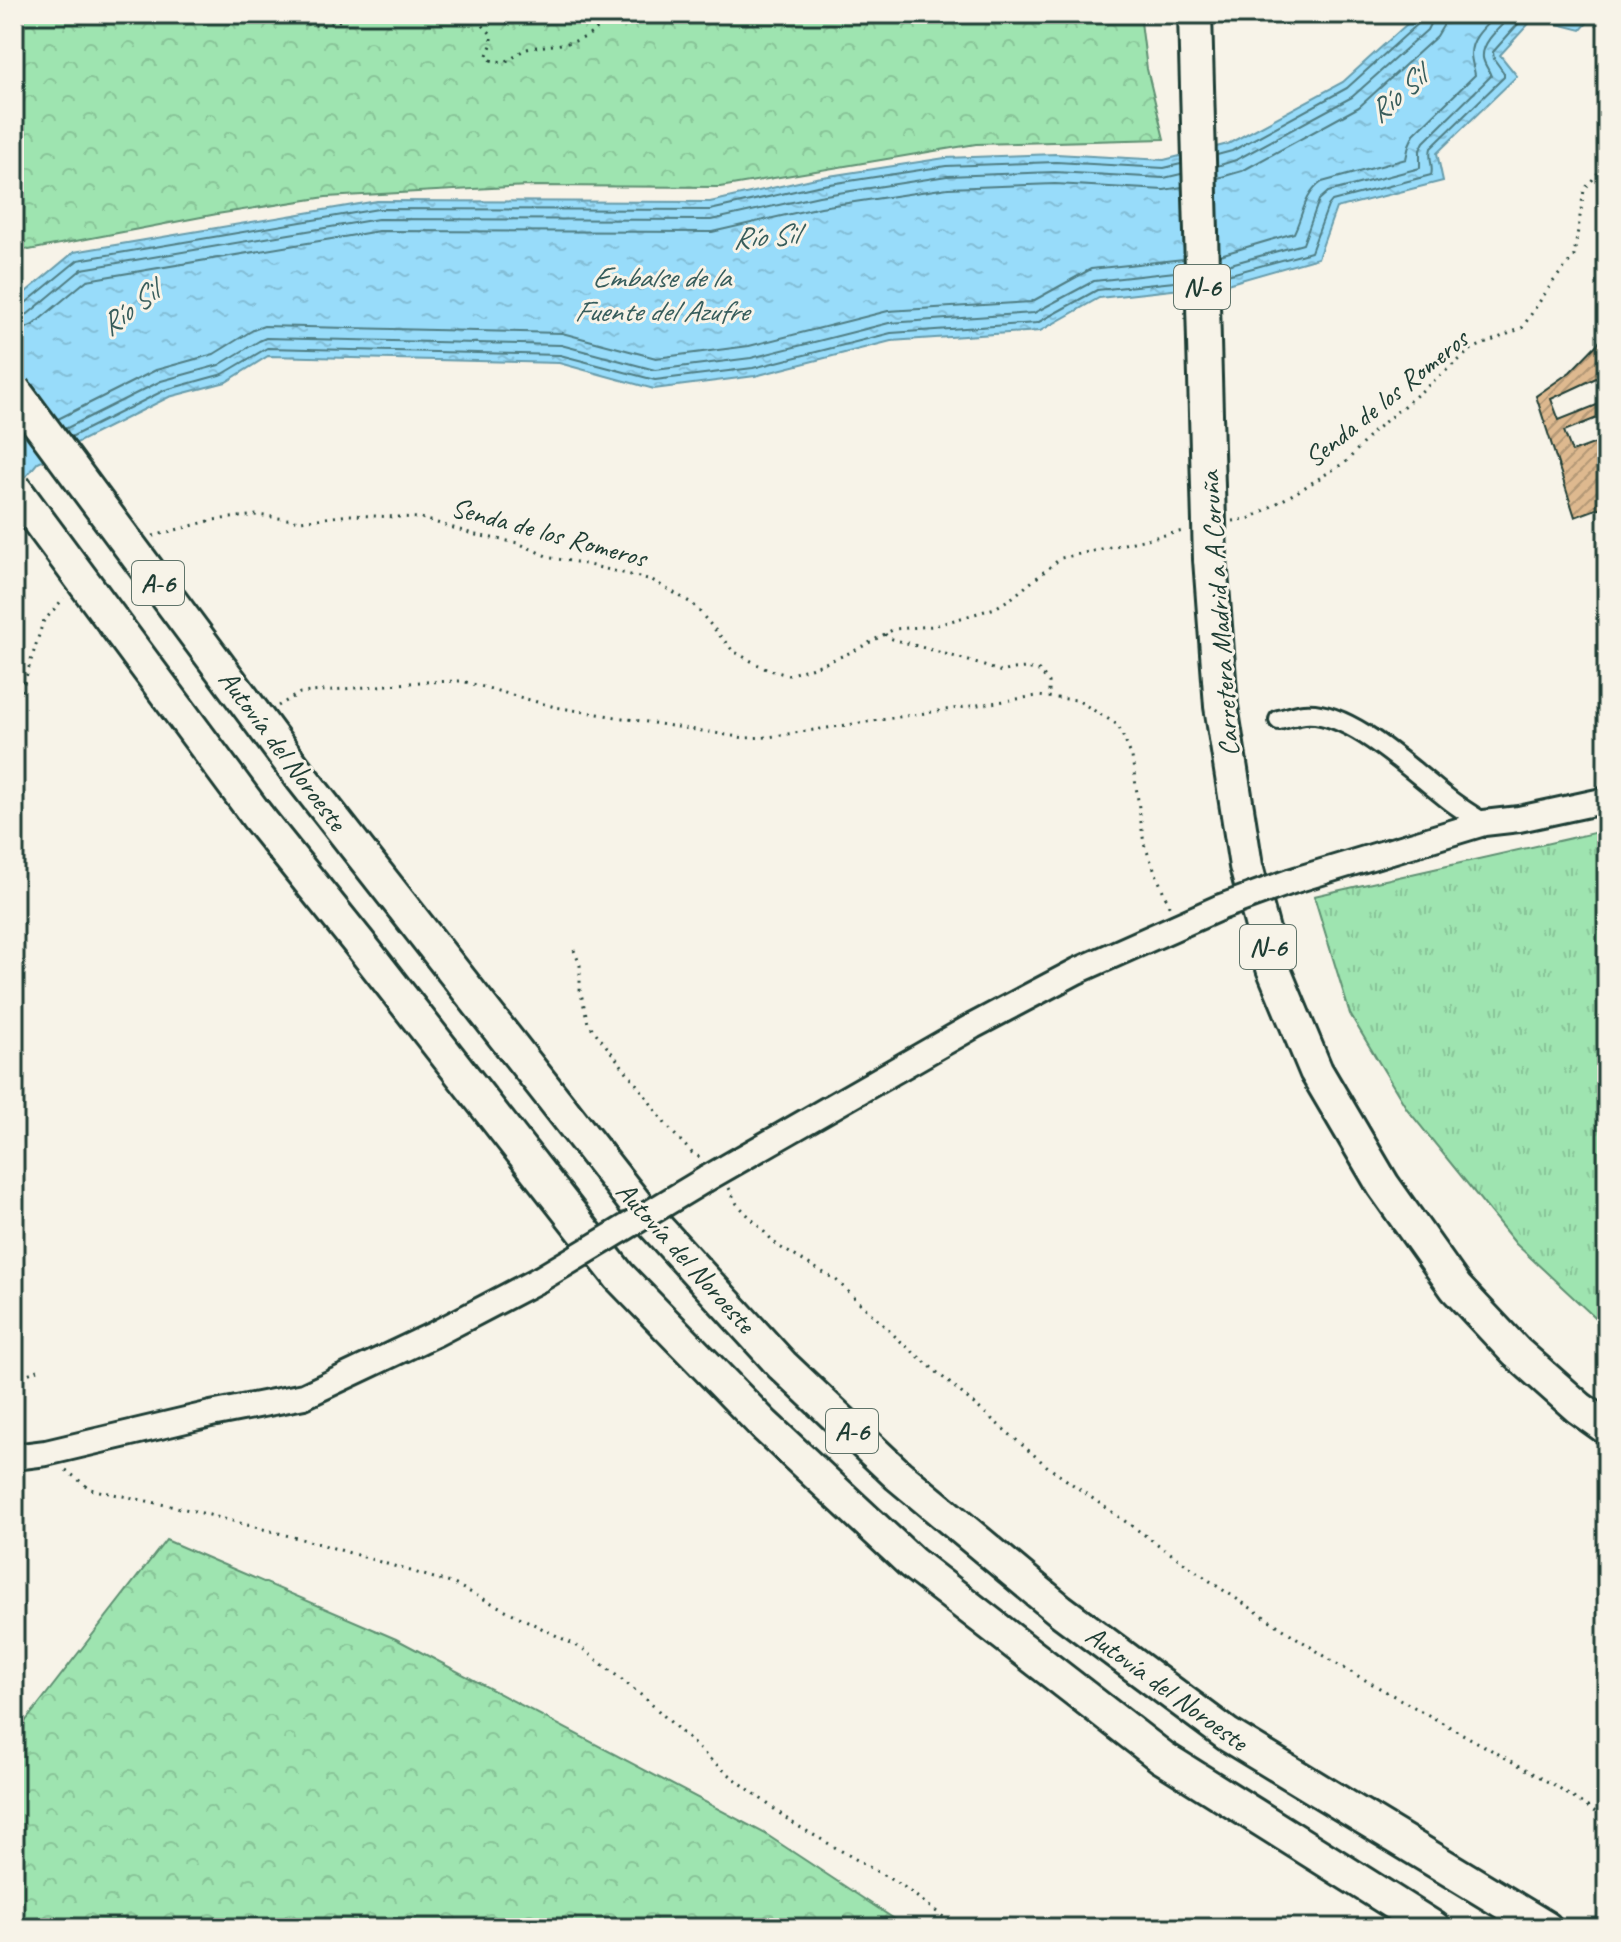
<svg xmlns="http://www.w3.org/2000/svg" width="1621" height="1942" font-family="Caveat,sans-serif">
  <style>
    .grass { fill: url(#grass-tufts); stroke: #5e9072; stroke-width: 2 }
    .forest { fill: url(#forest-crowns); stroke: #5e9072; stroke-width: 2 }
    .water { fill: url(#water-ripples); stroke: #689cab; stroke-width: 2 }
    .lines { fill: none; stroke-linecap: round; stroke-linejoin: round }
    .shore { stroke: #4f7d83; stroke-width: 2 }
    .building { fill: url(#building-hatch); stroke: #1f3d34; stroke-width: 2 }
    .street-casing { stroke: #1f3d34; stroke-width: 24 }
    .secondary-casing { stroke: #1f3d34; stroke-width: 30 }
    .highway-casing { stroke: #1f3d34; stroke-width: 38 }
    .path { stroke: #1f3d34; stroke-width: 3; stroke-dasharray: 2 6; stroke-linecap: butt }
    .street { stroke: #f7f3e8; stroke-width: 18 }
    .secondary { stroke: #f7f3e8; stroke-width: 24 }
    .highway { stroke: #f7f3e8; stroke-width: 32 }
    .secondary-bridge-casing { stroke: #1f3d34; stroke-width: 30; stroke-linecap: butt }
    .highway-bridge-casing { stroke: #1f3d34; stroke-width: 38; stroke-linecap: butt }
    .secondary-bridge { stroke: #f7f3e8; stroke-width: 24 }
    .highway-bridge { stroke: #f7f3e8; stroke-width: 32 }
    .labels { text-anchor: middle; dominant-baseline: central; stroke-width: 6; stroke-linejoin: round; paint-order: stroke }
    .shield { fill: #f7f3e8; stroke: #60746a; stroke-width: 2 }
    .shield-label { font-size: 26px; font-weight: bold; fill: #1f3d34 }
    .street-label { font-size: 28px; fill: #1f3d34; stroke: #f7f3e8 }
    .water-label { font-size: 30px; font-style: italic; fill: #375d5c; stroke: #f7f3e8 }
  </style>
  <defs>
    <pattern id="grass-tufts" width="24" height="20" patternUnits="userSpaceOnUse" patternTransform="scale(2)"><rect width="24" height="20" fill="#9ee4b0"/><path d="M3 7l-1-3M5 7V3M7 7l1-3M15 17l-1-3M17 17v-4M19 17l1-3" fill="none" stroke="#88c498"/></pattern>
    <pattern id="forest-crowns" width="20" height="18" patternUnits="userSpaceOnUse" patternTransform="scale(2)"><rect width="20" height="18" fill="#9ee4b0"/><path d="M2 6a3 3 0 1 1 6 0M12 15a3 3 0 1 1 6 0" fill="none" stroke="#88c498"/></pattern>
    <pattern id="water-ripples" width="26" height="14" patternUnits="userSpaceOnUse" patternTransform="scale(2)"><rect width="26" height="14" fill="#98dcfa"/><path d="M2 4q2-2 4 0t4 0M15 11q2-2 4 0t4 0" fill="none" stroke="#83bed7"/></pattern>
    <pattern id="building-hatch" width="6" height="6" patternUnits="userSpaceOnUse" patternTransform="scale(2)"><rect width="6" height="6" fill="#deb98f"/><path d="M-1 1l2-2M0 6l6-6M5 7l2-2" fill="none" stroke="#b39876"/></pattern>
  </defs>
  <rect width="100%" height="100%" fill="#f7f3e8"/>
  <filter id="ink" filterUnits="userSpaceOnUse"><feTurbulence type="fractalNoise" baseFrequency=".0125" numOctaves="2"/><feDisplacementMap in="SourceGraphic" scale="16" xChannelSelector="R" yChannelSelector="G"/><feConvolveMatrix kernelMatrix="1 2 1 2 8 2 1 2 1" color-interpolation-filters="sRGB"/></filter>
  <g filter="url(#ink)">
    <!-- grass -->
    <path class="grass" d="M1607,830V1329L1516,1244L1407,1109L1350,1014L1314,896Z"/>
    <!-- forest -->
    <path class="forest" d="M14,14H1140L1147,69L1164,139L976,144L720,187L528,186L326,197L217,214L29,250L14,246Z
      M166,1540L396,1639L764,1833L908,1928H14V1736Z"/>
    <!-- water -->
    <path class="water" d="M1418,14H1595L1581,30L1534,18L1500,55L1517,76L1437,153L1443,181L1336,208L1318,258L1227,284L1099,298L1040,331L891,341L755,376L654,389L559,363L268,356L226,382L169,397L38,462L14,491V302L74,252L377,201L710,202L816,178L945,158L1056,154L1164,160L1228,144L1343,82Z"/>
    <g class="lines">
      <!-- shore -->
      <path class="shore" d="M1217,155L1232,151L1347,88L1419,23L1422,14
        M1217,166L1236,160L1352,97L1427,30L1431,22L1432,14
        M1218,178L1242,171L1359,107L1437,36L1443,26L1444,14
        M1220,255L1294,233C1303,215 1304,194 1322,182L1406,159L1409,145L1414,134L1475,75C1474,68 1471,61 1471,54C1471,37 1486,26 1497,14
        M1220,267L1303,244L1319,200L1328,192L1420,168V150L1424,142L1491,76C1489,70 1484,64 1483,58C1481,41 1503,25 1513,14
        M1220,277L1311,252L1328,206L1332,201L1431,175C1434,167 1428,157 1431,148L1504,77V73L1494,59L1493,52L1527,14
        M14,308L22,306L78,260L378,209L710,210L817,186L946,166L1056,162L1164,168L1181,164
        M14,318L28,314L82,269L378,219L711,220L819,196L947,176L1055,172L1164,178L1181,174
        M14,330L24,329L33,325L87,280L379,231L712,232L821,207L948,188L1055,184L1164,190L1182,187
        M58,419L156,370L214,354L253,330L264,326L562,333L656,358L749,346L888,311L1031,302L1091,269L1184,259
        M65,429L161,381L219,365L259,341L266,338L561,345L655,370L751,358L889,323L1034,313L1094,281L1184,271
        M71,437L165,390L223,374L267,348L560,355L655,380L753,368L891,333L1037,323L1097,290L1184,281"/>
    </g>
    <!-- building -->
    <path class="building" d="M1607,334V373L1551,399L1559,420L1607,401V414L1564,431L1572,452L1607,439V505L1575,517L1536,396L1570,372Z"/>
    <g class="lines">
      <!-- street casing -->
      <g class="street-casing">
        <path id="street" d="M1279,720C1287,718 1296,715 1304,714C1349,709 1413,772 1447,798C1458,807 1471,815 1484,823"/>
      </g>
      <!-- secondary casing -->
      <g class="secondary-casing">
        <path id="secondary" d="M1292,881L1484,823L1519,819L1607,800
          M706,1179L973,1026L1077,971L1221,907
          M14,1457L46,1453L211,1414L304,1396L435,1334L540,1279"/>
      </g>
      <!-- highway casing -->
      <g class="highway-casing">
        <path id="highway" d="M1210,559L1221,706L1246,866L1273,968L1316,1071L1383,1185L1456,1288L1516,1352L1579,1408L1607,1428
          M301,777L639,1208L782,1365L898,1475L1060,1610L1228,1735L1546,1928
          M257,816L359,943L619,1276L764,1425L912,1563L1162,1757L1434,1928"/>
      </g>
      <!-- path -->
      <path class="path" d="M228,14C243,21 256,17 271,17C301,17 321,38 349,14
        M472,14L492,35V43L487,55L491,60C515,66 512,52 531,48C551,44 569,46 587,36C598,30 607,20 618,14
        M1233,521L1251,518L1302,489L1347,461L1375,430L1472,349L1522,328L1552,283L1574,256L1584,190L1607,162
        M153,536L213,520L257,515L301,521L349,515L421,518L476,535L518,543L551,558L576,562L652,580L693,604L733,651L766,669L788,675L823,664L856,650L894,629L934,626L995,608L1013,597L1061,558L1183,531
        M885,634L889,638L963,659L1002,672L1013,669L1026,668L1039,671L1049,682V697
        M14,705L21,693L43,622L64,598
        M278,706L300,693L421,682L462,681L555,707L745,738L768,737L1037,696L1077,700L1118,725L1132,757L1144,844L1170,908
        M574,950L580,965V989L588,1023L642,1091L666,1125L691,1152L701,1158
        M729,1188L737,1204L778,1246L836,1280L898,1339L1048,1467L1217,1586L1340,1666L1540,1777L1607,1819
        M14,1379L38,1370
        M66,1470L90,1489L194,1511L320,1544L454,1584L583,1649L646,1699L713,1762L791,1822L904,1887L958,1928"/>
      <!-- street -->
      <use href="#street" class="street"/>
      <!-- secondary -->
      <use href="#secondary" class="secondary"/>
      <!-- highway -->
      <use href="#highway" class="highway"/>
      <!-- secondary-bridge casing -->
      <g class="secondary-bridge-casing">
        <path id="secondary-bridge" d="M1221,907L1292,881
          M540,1279L706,1179"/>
      </g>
      <!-- highway-bridge casing -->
      <g class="highway-bridge-casing">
        <path id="highway-bridge" d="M1195,14L1210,559
          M14,390L301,777
          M14,488L257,816"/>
      </g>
      <!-- secondary-bridge -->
      <use href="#secondary-bridge" class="secondary-bridge"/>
      <!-- highway-bridge -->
      <use href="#highway-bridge" class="highway-bridge"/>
    </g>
  </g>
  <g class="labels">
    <!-- shield labels -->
    <g class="shield">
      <rect x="1174" y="265" width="56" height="44" rx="6"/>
      <rect x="132" y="561" width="52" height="44" rx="6"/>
      <rect x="1240" y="925" width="56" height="44" rx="6"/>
      <rect x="826" y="1409" width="52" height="44" rx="6"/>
    </g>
    <g class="shield-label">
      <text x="1202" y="287">N-6</text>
      <text x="158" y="583">A-6</text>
      <text x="1268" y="947">N-6</text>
      <text x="852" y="1431">A-6</text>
    </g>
    <!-- street labels -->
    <g class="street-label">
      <text transform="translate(1386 398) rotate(-39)">Senda de los Romeros</text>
      <text transform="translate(549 532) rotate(15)">Senda de los Romeros</text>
      <text transform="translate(1219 614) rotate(-94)">Carretera Madrid a A Coruña</text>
      <text transform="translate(283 750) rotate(53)">Autovía del Noroeste</text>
      <text transform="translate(686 1257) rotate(48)">Autovía del Noroeste</text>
      <text transform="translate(1167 1688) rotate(36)">Autovía del Noroeste</text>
    </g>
    <!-- water labels -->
    <g class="water-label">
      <text transform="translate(1397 95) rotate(-41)">Río Sil</text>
      <text transform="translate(765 236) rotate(-4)">Río Sil</text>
      <text x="661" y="277">Embalse de la<tspan x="661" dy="34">Fuente del Azufre</tspan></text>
      <text transform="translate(129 309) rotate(-38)">Río Sil</text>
    </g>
  </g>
  <!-- margin -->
  <rect width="1621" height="1942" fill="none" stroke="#f7f3e8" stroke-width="48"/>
  <rect x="24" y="24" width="1573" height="1894" fill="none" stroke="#1f3d34" stroke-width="3" filter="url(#ink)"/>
</svg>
